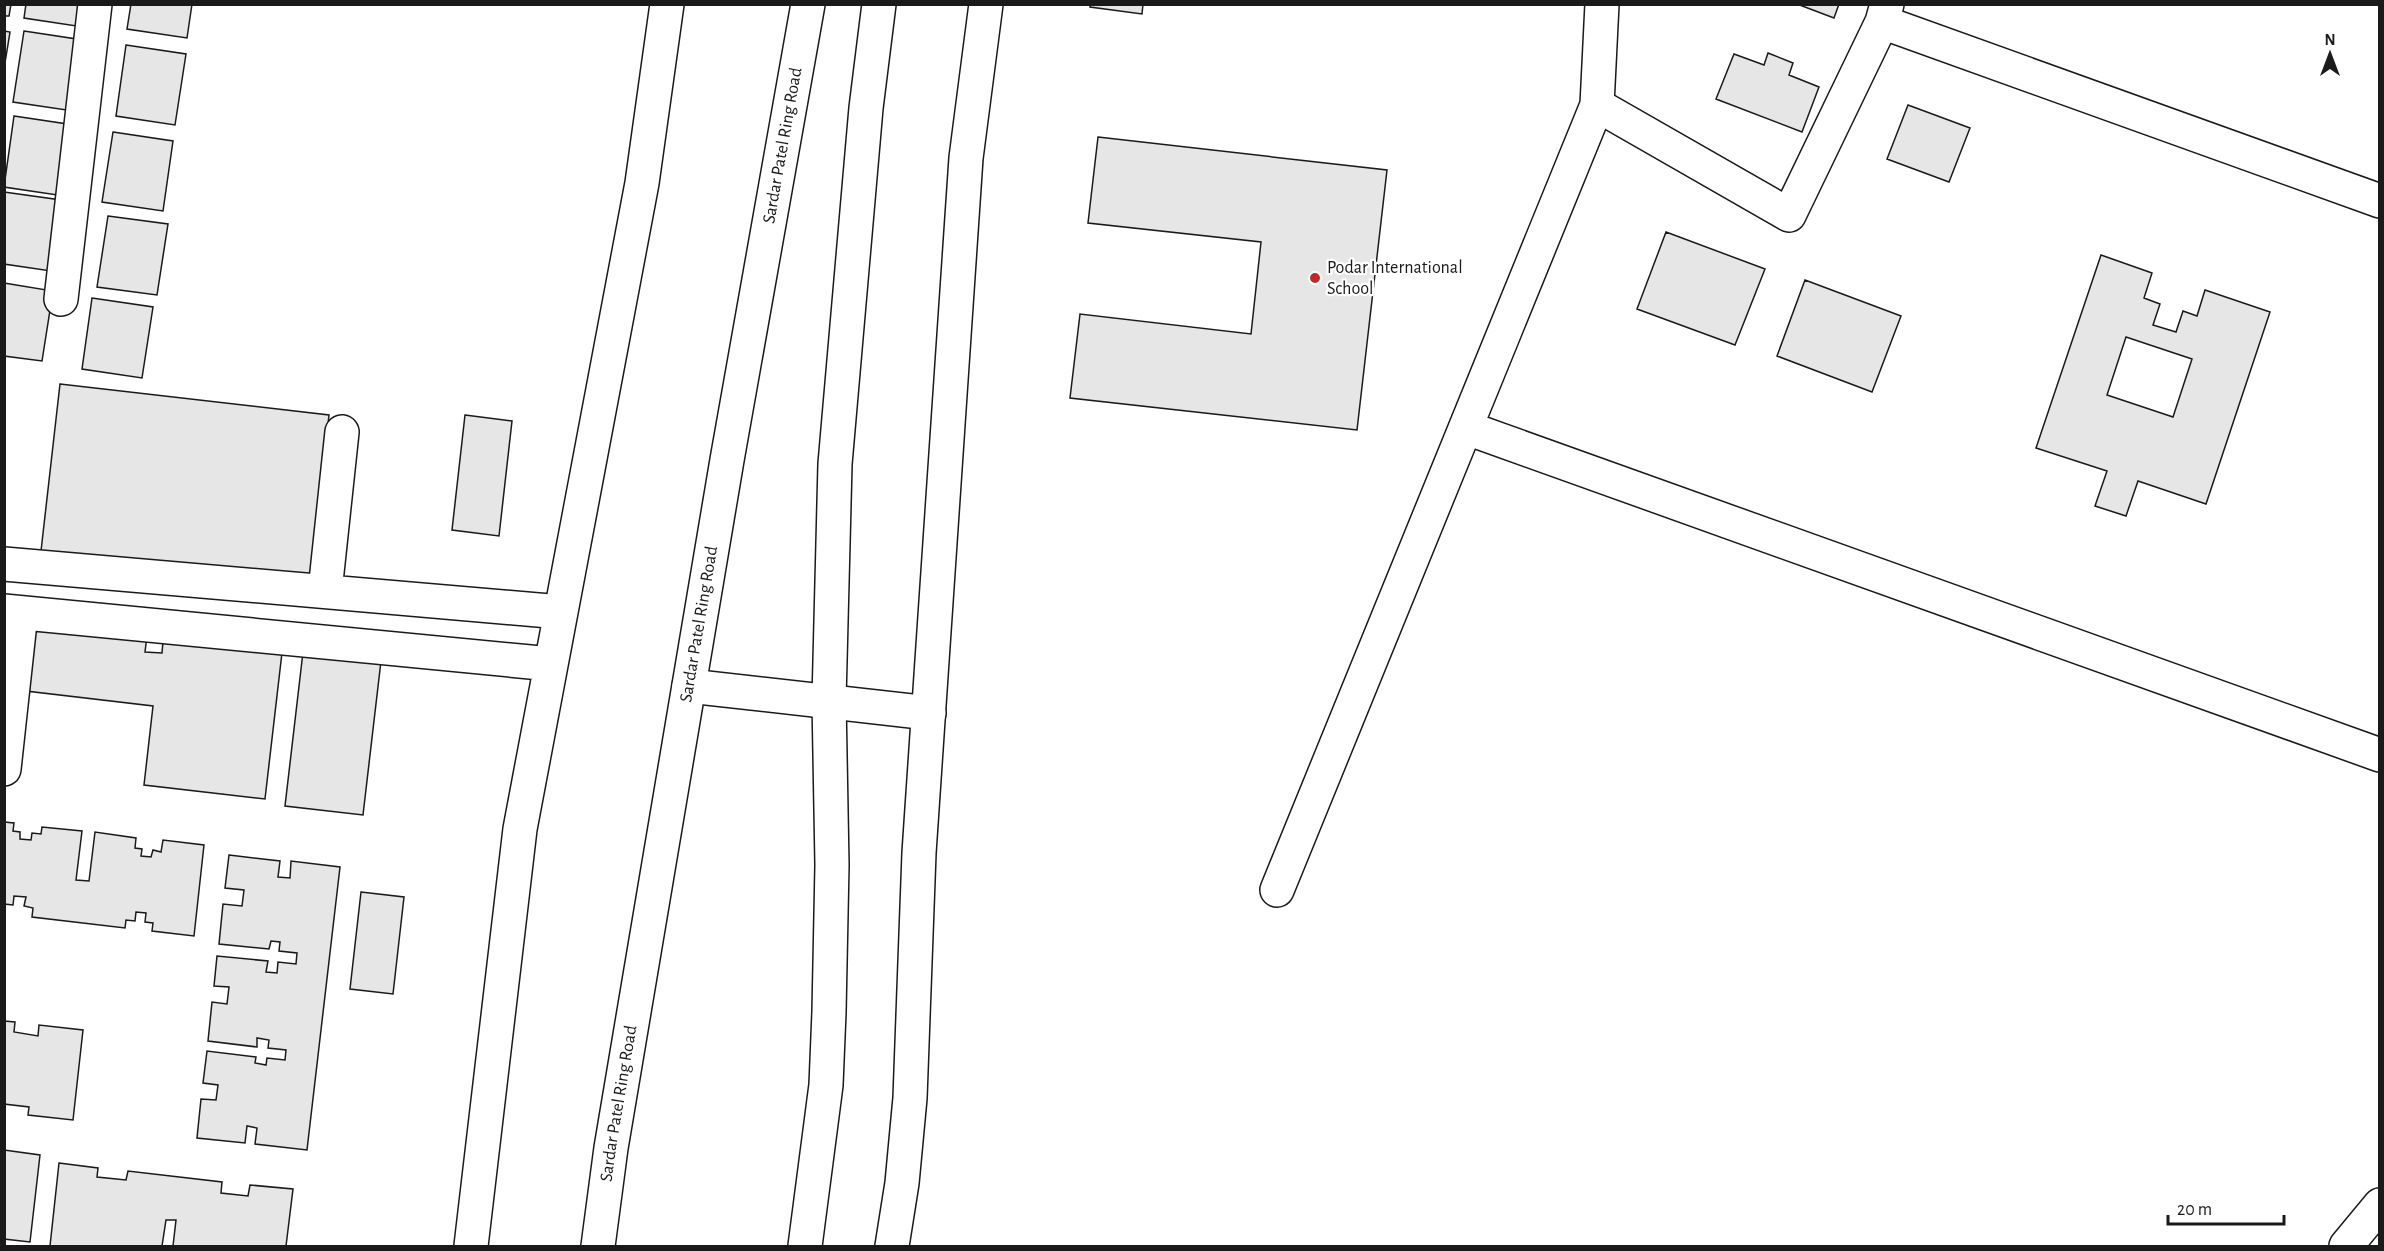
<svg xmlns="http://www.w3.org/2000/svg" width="2384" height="1251" font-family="'Alegreya Sans',sans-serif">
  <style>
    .building { fill: #e6e6e6; stroke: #1a1a1a; stroke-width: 1.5; fill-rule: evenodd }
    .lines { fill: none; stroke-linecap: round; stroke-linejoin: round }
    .minor-casing { stroke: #1a1a1a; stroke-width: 36 }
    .highway-casing { stroke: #1a1a1a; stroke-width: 36 }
    .minor { stroke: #fff; stroke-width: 33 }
    .highway { stroke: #fff; stroke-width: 33 }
    .poi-dot { fill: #c62828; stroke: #fff; stroke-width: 2 }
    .labels { text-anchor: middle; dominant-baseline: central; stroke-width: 4.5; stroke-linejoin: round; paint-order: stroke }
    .street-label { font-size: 18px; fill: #1a1a1a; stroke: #fff }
    .poi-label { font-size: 18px; fill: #1a1a1a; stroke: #fff; text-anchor: start }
  </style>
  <rect width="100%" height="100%" fill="#fff"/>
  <!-- building -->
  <path class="building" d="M4,4H11L9,16H4Z
    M26,4H87L83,27L24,18Z
    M131,4H192L187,38L127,29Z
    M1090,4H1143L1142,14L1090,7Z
    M1797,4H1839L1834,18Z
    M4,31L10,32L4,69Z
    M24,31L83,40L73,111L13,102Z
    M126,45L186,54L175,125L116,116Z
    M1768,53L1793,63L1789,75L1819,87L1802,132L1716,99L1734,54L1764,65Z
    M1908,105L1970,128L1949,182L1887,159Z
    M14,116L74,125L64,196L4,187Z
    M113,132L173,141L163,211L102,202Z
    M1098,137L1387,170L1357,430L1070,398L1080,314L1251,334L1261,242L1088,223Z
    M4,192L61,200L51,271L4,264Z
    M108,216L168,224L157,295L97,287Z
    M1666,232L1765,269L1735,345L1637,309Z
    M2101,255L2152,273L2144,298L2160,304L2153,325L2176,332L2183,311L2197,316L2205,290L2270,312L2206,504L2138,481L2126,516L2095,506L2107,471L2036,448ZM2126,337L2192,359L2173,417L2107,395Z
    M1805,280L1901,316L1872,392L1777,356Z
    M4,283L53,291L42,361L4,356Z
    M92,298L153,307L142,378L82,369Z
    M60,384L329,415L310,581L41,551Z
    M465,415L512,421L499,536L452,530Z
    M35,616L148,628L145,652L162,653L164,630L283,644L265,799L144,785L153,706L26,691Z
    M303,652L381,661L363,815L285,806Z
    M4,822L14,823L13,831L20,832V839L31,840L32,833L41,834L42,827L82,831L76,880L89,881L95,832L136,838L135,848L142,849L141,856L151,857L153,850L161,852L163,840L204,845L194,936L152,931L153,923L145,922L146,913L136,912L135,921L126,920L125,928L32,917L33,908L24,906L26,897L14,896L13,905L4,904Z
    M229,855L280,861L278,877L290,878L291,861L340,867L307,1150L255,1144L257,1128L247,1126L245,1143L197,1138L201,1099L216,1100L218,1085L203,1083L207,1051L256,1057L255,1063L266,1065L267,1058L285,1060L286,1050L268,1048L269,1040L257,1038V1047L208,1041L212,1002L227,1004L229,987L214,986L217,956L268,961L266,972L277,973L278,962L296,964L297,953L279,951L280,942L271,941L269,949L219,944L223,904L242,906L244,890L225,888Z
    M361,892L404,897L393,994L350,989Z
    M4,1021L15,1022L14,1032L38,1036L39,1025L83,1030L73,1120L28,1115L29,1107L4,1104Z
    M4,1150L40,1155L30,1242L4,1239Z
    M59,1163L98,1168L97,1177L126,1180L128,1171L222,1182L221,1193L248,1196L250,1185L293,1189L286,1246H173L176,1220H166L162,1246H50Z"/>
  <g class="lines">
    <!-- minor casing -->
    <g class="minor-casing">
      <path id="minor" d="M1887,4L1882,22L2380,201
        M1597,105L1789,215L1882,22
        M61,299L95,4
        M1467,428L2380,755
        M4,564L561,612
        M325,591L342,432
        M4,611L551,664
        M4,769L21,613
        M1277,890L1597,105L1602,4
        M471,1246L520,829L642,183L667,4
        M892,1246L902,1183L910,1098L919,853L966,158L986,4
        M2346,1246L2380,1205"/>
    </g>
    <!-- highway casing -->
    <g class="highway-casing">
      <g id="highway">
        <path d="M689,686L929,713"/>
        <path id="s1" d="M598,1246L611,1148L727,460L808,4"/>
        <path d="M805,1246L826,1085L829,1012L832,865L829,700L835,464L866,108L879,4"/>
      </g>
    </g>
    <!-- minor -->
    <use href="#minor" class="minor"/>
    <!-- highway -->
    <use href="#highway" class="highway"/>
  </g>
  <!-- markers -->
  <circle class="poi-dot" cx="1315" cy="278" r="6"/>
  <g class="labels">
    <!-- street labels -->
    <g class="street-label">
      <text stroke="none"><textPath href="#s1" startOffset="1116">Sardar Patel Ring Road</textPath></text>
      <text stroke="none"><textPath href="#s1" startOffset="630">Sardar Patel Ring Road</textPath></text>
      <text stroke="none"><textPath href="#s1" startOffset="144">Sardar Patel Ring Road</textPath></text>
    </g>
    <!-- poi labels -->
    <g class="poi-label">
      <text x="1327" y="268">Podar International<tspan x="1327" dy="21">School</tspan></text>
    </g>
  </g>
  <!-- border -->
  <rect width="2384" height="1251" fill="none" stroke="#1a1a1a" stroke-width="12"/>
  <!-- north arrow -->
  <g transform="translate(2330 54)" stroke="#ffffff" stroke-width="4.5" paint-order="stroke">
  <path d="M0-4.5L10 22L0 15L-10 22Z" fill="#1a1a1a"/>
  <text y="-9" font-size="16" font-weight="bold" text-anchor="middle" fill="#1a1a1a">N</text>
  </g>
  <!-- scale -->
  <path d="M2168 1215v9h116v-9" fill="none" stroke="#1a1a1a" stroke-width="3"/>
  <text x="2177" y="1215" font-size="18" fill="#1a1a1a" stroke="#ffffff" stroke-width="4.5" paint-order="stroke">20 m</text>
</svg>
